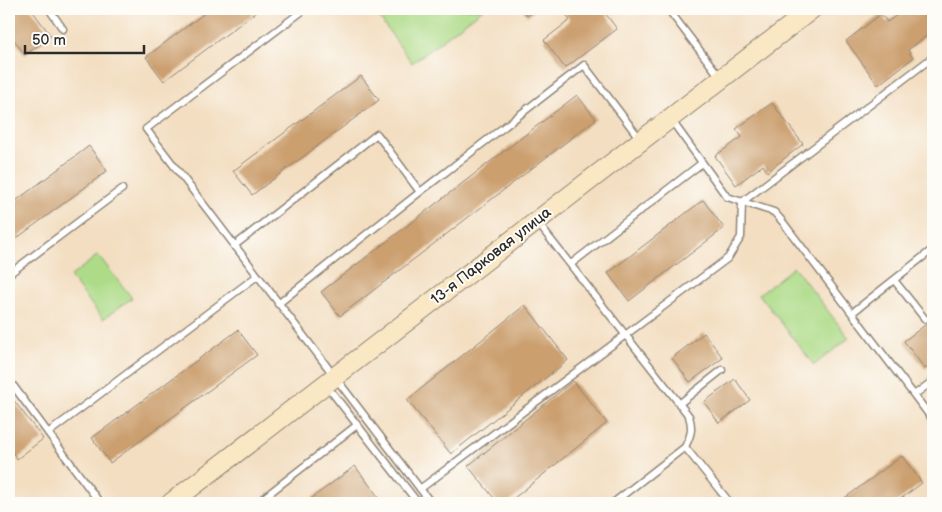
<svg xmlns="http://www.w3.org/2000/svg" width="942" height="512" font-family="'Balsamiq Sans',sans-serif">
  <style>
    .green { fill: #addb88; stroke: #6c835a }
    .building { fill: #cb9f6e }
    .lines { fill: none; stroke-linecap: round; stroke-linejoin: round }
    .lane-casing { stroke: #8f8476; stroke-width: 9 }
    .secondary-casing { stroke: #8f8476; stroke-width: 21 }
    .lane { stroke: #fff; stroke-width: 6 }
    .secondary { stroke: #fae7c3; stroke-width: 19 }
    .labels { text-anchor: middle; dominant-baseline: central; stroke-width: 4; stroke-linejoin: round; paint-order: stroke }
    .street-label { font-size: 15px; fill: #2b2b2b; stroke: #fdfcf7 }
  </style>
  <rect width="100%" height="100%" fill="#fdfcf7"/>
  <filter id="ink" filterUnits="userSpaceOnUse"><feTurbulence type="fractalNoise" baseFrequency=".02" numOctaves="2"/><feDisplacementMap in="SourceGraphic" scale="10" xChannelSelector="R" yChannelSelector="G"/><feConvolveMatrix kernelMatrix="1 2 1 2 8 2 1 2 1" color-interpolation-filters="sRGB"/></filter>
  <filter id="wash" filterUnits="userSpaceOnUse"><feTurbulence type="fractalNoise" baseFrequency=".0096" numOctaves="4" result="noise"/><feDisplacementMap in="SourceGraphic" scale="20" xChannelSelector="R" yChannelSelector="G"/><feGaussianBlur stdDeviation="1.12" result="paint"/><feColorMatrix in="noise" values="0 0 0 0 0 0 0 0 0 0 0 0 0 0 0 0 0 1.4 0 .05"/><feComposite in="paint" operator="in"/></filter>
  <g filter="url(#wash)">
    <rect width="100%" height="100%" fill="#f3dec1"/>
    <!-- green -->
    <path class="green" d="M373,9H483L412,63Z
      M98,255L132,298L103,319L70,277Z
      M794,267L849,338L814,365L759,294Z"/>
    <g id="blocks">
      <!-- building -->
      <path class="building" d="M9,9H31L51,36L25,55L9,33Z
        M210,9H260L164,81L146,57Z
        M522,9H537L527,16Z
        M562,9H602L617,29L565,68L544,40L570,20Z
        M905,9H919L933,27V31L908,50L913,58L878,85L846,41L881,14L887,22Z
        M361,76L379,100L252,195L233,171Z
        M577,95L596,119L340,316L321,292Z
        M772,103L803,144L767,172L763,165L736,185L715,156L742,137L736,129Z
        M89,146L107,171L9,244V206Z
        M703,200L724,228L629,301L608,273Z
        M525,305L568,360L451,454L407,400Z
        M933,319V363L925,369L904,341Z
        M238,330L257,355L110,463L92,438Z
        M704,333L723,358L690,382L672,358Z
        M735,379L750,400L719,423L704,402Z
        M573,381L607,423L508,503H498L468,466Z
        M9,394L43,439L17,459L9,447Z
        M902,456L922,483L895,503H838Z
        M355,466L383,503H305Z"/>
    </g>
  </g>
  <g filter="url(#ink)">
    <use href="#blocks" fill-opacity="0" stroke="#8f8476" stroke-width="1"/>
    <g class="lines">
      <!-- lane casing -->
      <g class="lane-casing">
        <path id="lane" d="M49,9L63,29
          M305,9L146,129L431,503
          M668,9L720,77
          M672,121L727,197L774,212L782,221L933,420
          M420,192L584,65L640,139
          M537,222L689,416C693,429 691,435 685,447L730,503
          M234,246L377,134L420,192L278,304
          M571,264L702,163
          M9,274L122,189
          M894,280L925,319
          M852,313L933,249
          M9,380L100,503
          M327,386L418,503
          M914,395L933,381
          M679,404L722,370
          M48,433L257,276
          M420,489L728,258L741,237L742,202L933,57
          M257,503L357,425
          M613,503L685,447"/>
      </g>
      <!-- secondary casing -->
      <g class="secondary-casing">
        <path id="secondary" d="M171,503L812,9"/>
      </g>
      <!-- lane -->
      <use href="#lane" class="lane"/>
      <!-- secondary -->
      <use href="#secondary" class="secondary"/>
    </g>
  </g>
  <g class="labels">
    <!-- street labels -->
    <g class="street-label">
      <text transform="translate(491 256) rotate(-38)">13-я Парковая улица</text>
    </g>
  </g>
  <!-- margin -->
  <rect width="942" height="512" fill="none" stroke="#fdfcf7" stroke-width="30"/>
  <!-- scale -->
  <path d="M25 45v8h119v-8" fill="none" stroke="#2b2b2b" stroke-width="2.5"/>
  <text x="32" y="45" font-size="15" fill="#2b2b2b" stroke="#fdfcf7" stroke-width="4" paint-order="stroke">50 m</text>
</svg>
